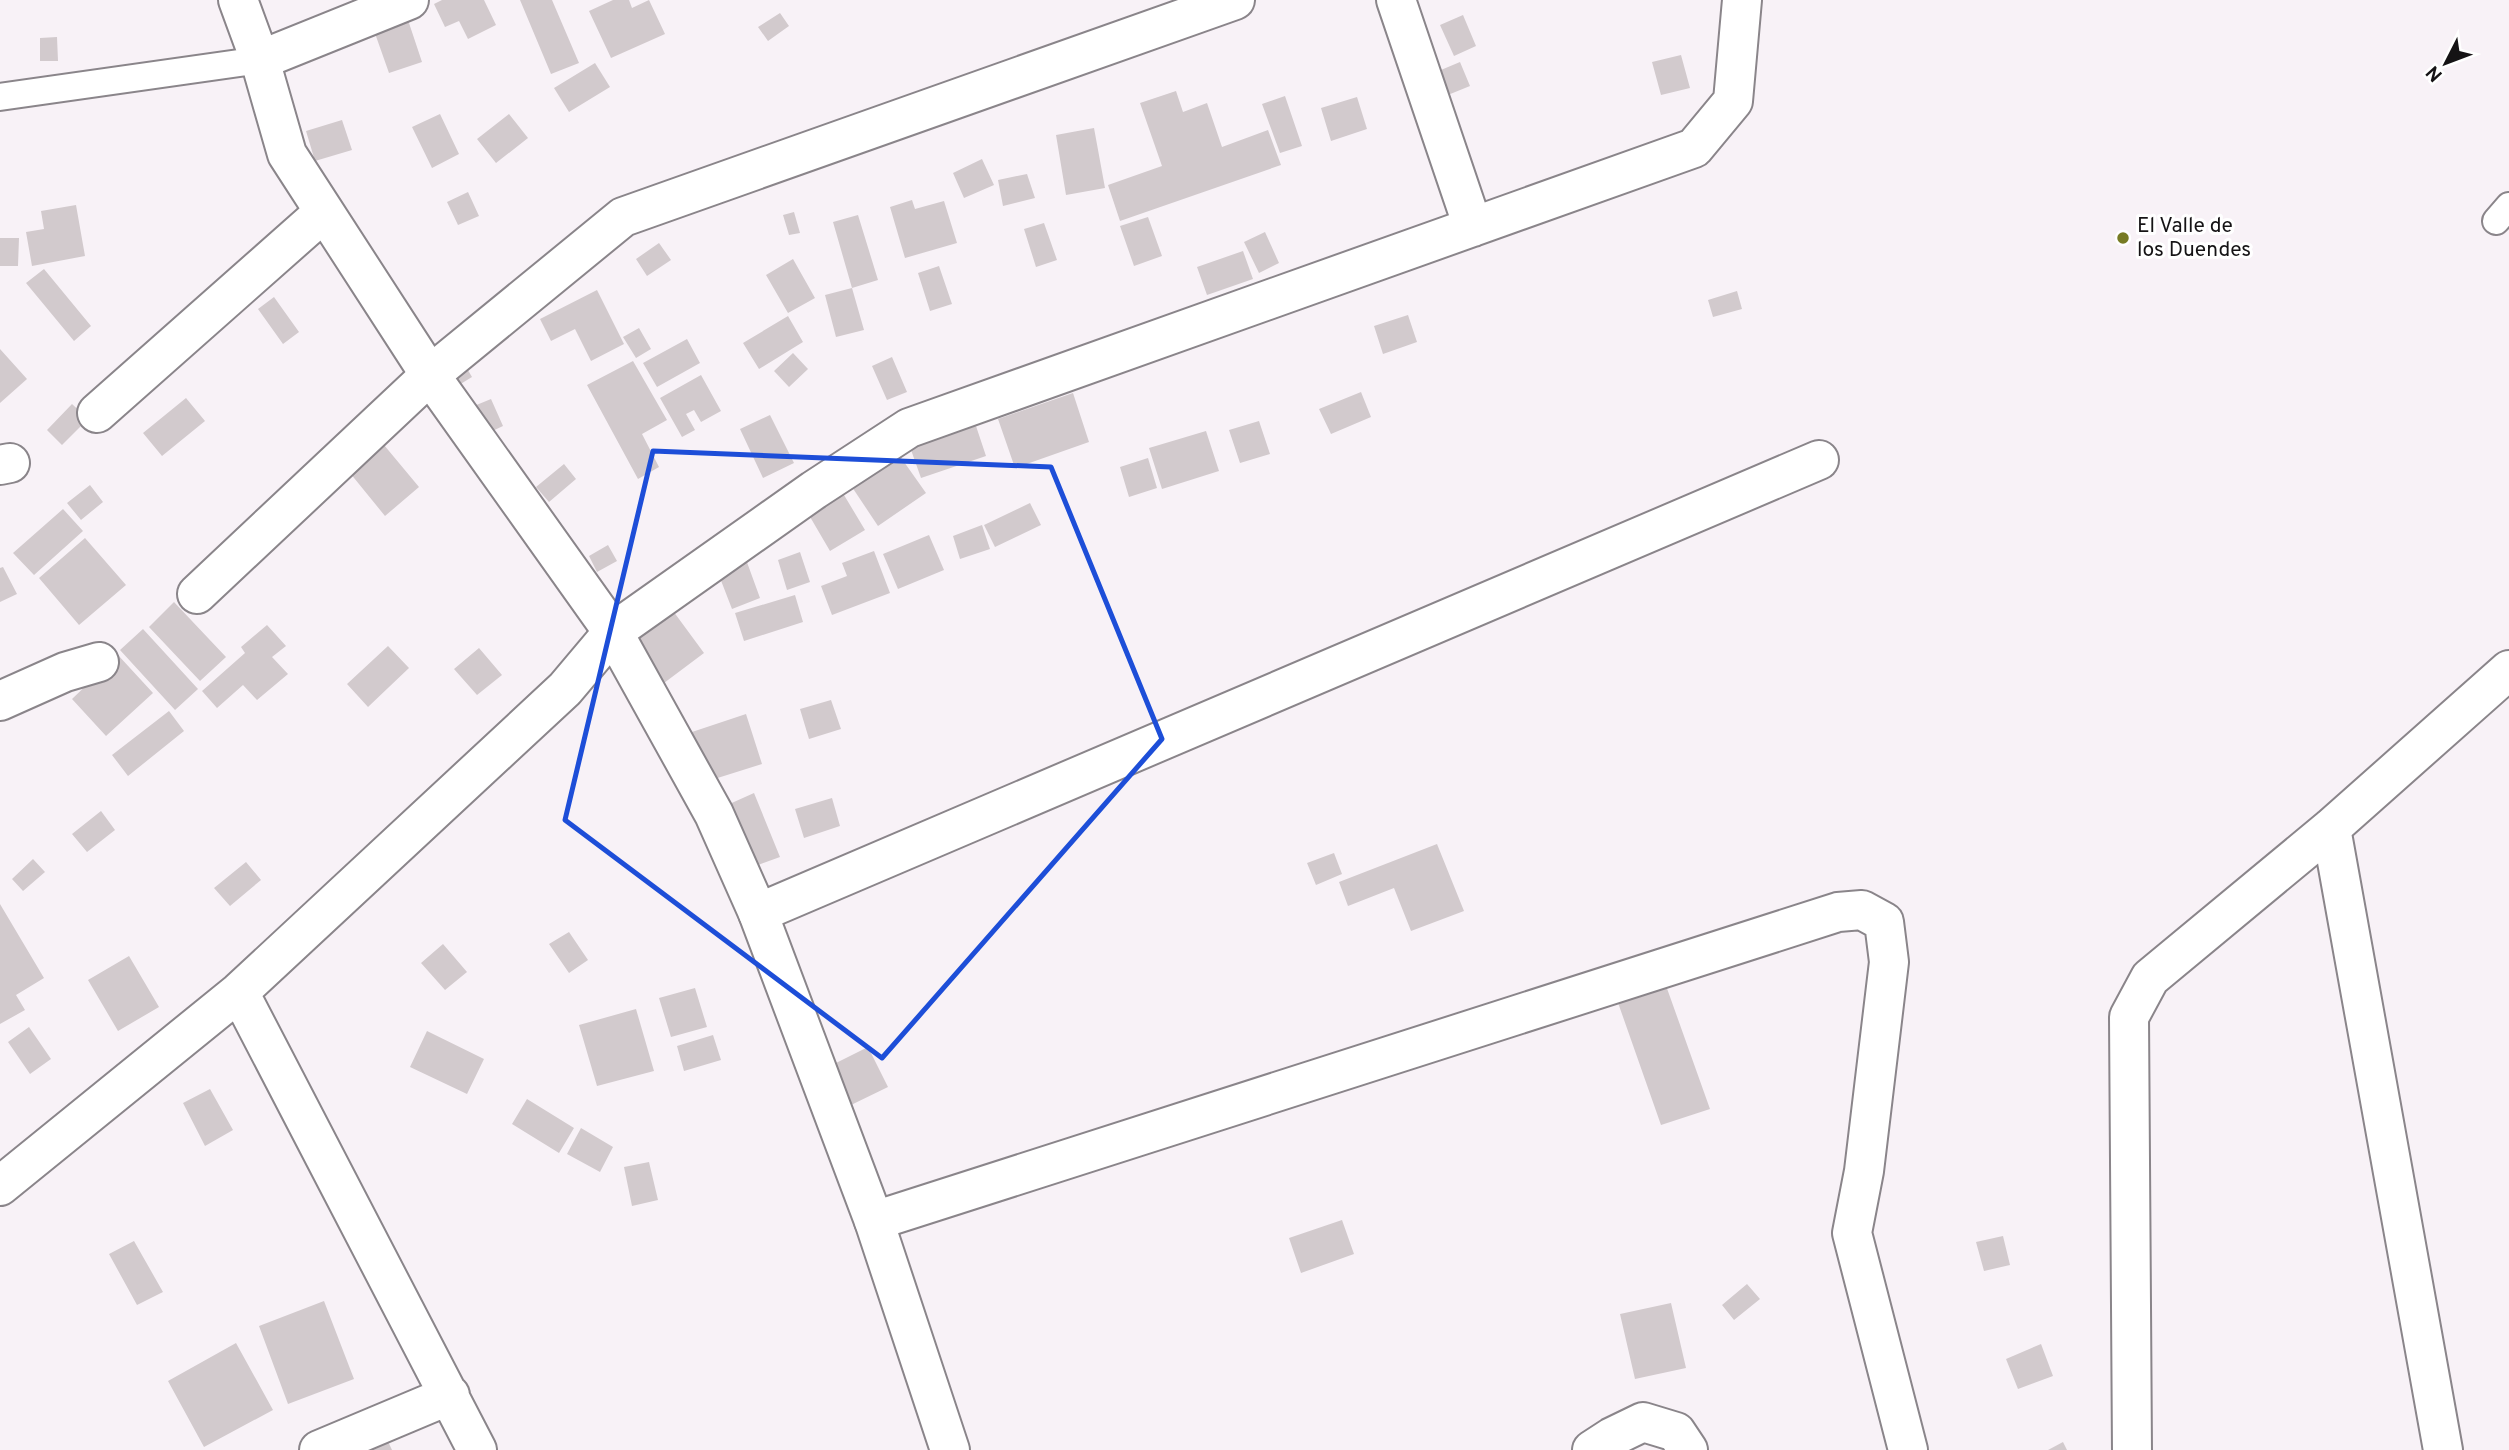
<svg xmlns="http://www.w3.org/2000/svg" width="2509" height="1450" font-family="Overpass,sans-serif">
  <style>
    .building { fill: #d2cacd }
    .lines { fill: none; stroke-linecap: round; stroke-linejoin: round }
    .lane-casing { stroke: #8a858a; stroke-width: 30 }
    .street-casing { stroke: #8a858a; stroke-width: 42 }
    .secondary-casing { stroke: #8a858a; stroke-width: 42 }
    .lane { stroke: #fff; stroke-width: 26 }
    .street { stroke: #fff; stroke-width: 38 }
    .secondary { stroke: #fff; stroke-width: 38 }
    .marked { fill: none; stroke: #1d4ed8; stroke-width: 5; stroke-linejoin: round }
    .poi-dot { fill: #777b24; stroke: #fff; stroke-width: 2.5 }
    .labels { text-anchor: middle; dominant-baseline: central; stroke-width: 6; stroke-linejoin: round; paint-order: stroke }
    .poi-label { font-size: 21px; fill: #151315; stroke: #fff; text-anchor: start }
  </style>
  <rect width="100%" height="100%" fill="#f8f2f7"/>
  <!-- building -->
  <path class="building" d="M442,0H484L496,25L468,39L459,21L445,27L434,4Z
    M520,0H552L579,63L551,74Z
    M613,0H629L632,8L649,0L665,34L611,58L589,11Z
    M405,11L422,62L389,73L371,22Z
    M780,13L789,26L768,41L758,27Z
    M1463,15L1476,46L1454,56L1440,25Z
    M57,37L58,61H40V38Z
    M1681,55L1690,88L1661,95L1652,62Z
    M1460,62L1470,86L1438,99L1429,75Z
    M595,63L610,87L569,112L554,88Z
    M1176,91L1183,112L1207,103L1222,147L1268,130L1281,165L1120,221L1108,185L1162,166L1140,103Z
    M1285,96L1302,146L1280,153L1262,104Z
    M1357,97L1367,129L1331,141L1321,108Z
    M440,114L459,154L432,168L412,127Z
    M509,114L528,138L496,163L477,139Z
    M342,120L352,150L315,161L306,131Z
    M1094,128L1105,188L1066,195L1056,135Z
    M982,159L994,185L964,198L953,173Z
    M1027,174L1035,198L1003,206L998,180Z
    M468,192L479,216L458,225L447,202Z
    M912,200L915,209L944,201L957,243L905,258L890,207Z
    M76,205L85,256L32,266L26,232L44,229L41,211Z
    M794,212L800,233L789,235L783,215Z
    M858,215L878,280L852,288L864,330L836,337L825,295L852,288L833,222Z
    M1148,217L1162,256L1134,266L1120,226Z
    M1044,223L1057,260L1036,267L1024,229Z
    M1265,232L1279,263L1259,273L1244,242Z
    M0,238H19L18,266H0Z
    M659,243L671,260L647,276L636,259Z
    M1243,251L1253,279L1207,295L1197,267Z
    M793,259L815,298L788,313L766,275Z
    M939,266L952,304L930,311L918,273Z
    M44,269L91,326L74,341L26,283Z
    M597,290L624,344L591,361L575,329L551,341L540,319Z
    M1737,291L1742,309L1713,317L1708,300Z
    M274,297L299,332L283,344L258,309Z
    M1408,315L1417,342L1383,354L1374,326Z
    M788,316L803,342L759,369L743,343Z
    M639,328L651,349L636,358L623,337Z
    M687,339L700,363L657,387L643,363Z
    M0,349L27,379L0,403Z
    M793,353L808,369L789,387L774,371Z
    M459,355L472,377L454,388Z
    M892,357L907,392L887,400L872,366Z
    M633,361L667,420L642,434L659,467L638,479L587,385Z
    M701,375L721,411L701,422L694,410L686,414L695,430L682,437L660,398Z
    M1361,392L1371,417L1331,434L1319,409Z
    M1073,393L1089,442L1015,468L998,419Z
    M186,398L205,421L162,456L143,433Z
    M491,399L503,426L486,434L474,406Z
    M72,404L88,419L62,445L47,430Z
    M770,415L794,463L763,478L740,429Z
    M1259,421L1270,454L1240,463L1229,430Z
    M976,426L986,456L921,478L910,447Z
    M1206,431L1219,471L1162,489L1149,448Z
    M384,445L419,487L385,516L350,473Z
    M897,452L926,493L878,526L850,484Z
    M1148,458L1157,488L1129,497L1120,467Z
    M564,464L576,479L549,502L536,487Z
    M90,485L103,502L81,520L67,503Z
    M841,490L865,530L830,551L806,510Z
    M1030,503L1041,525L995,547L984,525Z
    M63,509L83,531L34,575L13,553Z
    M982,525L990,549L960,559L953,536Z
    M929,535L944,570L898,589L883,554Z
    M85,538L126,585L79,625L39,578Z
    M608,545L617,561L597,572L589,556Z
    M874,551L890,593L832,615L821,586L847,576L842,563Z
    M800,552L810,582L787,590L778,560Z
    M744,554L760,598L732,609L715,565Z
    M3,567L17,594L0,602V568Z
    M795,595L803,622L744,641L735,613Z
    M665,600L704,653L664,683L625,629Z
    M174,602L226,657L200,681L149,627Z
    M267,625L286,646L272,657L288,674L257,700L243,685L217,708L202,691L245,653L241,647Z
    M143,629L198,689L175,710L120,650Z
    M388,646L409,668L368,707L347,684Z
    M479,648L502,675L477,695L454,669Z
    M118,655L153,693L106,736L72,699Z
    M831,700L841,729L809,739L800,709Z
    M169,711L184,731L128,776L112,755Z
    M746,714L762,764L708,781L692,732Z
    M754,793L780,857L750,868L725,806Z
    M832,798L840,826L804,838L795,809Z
    M101,811L115,830L87,852L72,834Z
    M1437,844L1464,911L1411,931L1394,888L1348,906L1339,882Z
    M1334,853L1342,874L1316,885L1307,863Z
    M33,859L45,872L23,891L12,879Z
    M246,862L261,880L230,906L214,888Z
    M0,904L44,978L16,995L25,1010L0,1024Z
    M569,932L588,960L569,973L549,944Z
    M443,944L467,972L445,990L421,963Z
    M129,956L159,1007L118,1031L88,980Z
    M1664,980L1710,1109L1661,1125L1616,997Z
    M695,988L707,1027L671,1037L659,998Z
    M636,1009L654,1071L597,1086L579,1025Z
    M29,1027L51,1059L30,1074L8,1042Z
    M427,1031L484,1059L467,1094L410,1067Z
    M713,1035L721,1060L684,1071L677,1046Z
    M868,1047L888,1087L851,1105L832,1065Z
    M210,1089L233,1130L205,1146L183,1103Z
    M527,1099L574,1128L559,1153L512,1124Z
    M581,1128L613,1147L600,1172L567,1154Z
    M649,1162L658,1200L632,1206L624,1167Z
    M1342,1220L1354,1254L1301,1273L1289,1238Z
    M2003,1236L2010,1265L1984,1271L1976,1242Z
    M134,1241L163,1292L137,1305L109,1254Z
    M1747,1284L1760,1299L1734,1320L1722,1305Z
    M324,1301L354,1379L288,1404L259,1326Z
    M1671,1303L1686,1368L1635,1379L1620,1314Z
    M236,1343L273,1410L204,1447L168,1381Z
    M2041,1344L2053,1376L2018,1389L2006,1359Z
    M384,1433L392,1450H344Z
    M2063,1442L2067,1450H2048Z"/>
  <g class="lines">
    <!-- lane casing -->
    <g class="lane-casing">
      <path id="lane" d="M0,97L260,60
        M2496,221L2509,206"/>
    </g>
    <!-- street casing -->
    <g class="street-casing">
      <path id="street" d="M1396,0L1473,227
        M260,60L409,0
        M97,413L323,213
        M0,465L10,463
        M197,594L430,375L623,217L1235,0
        M0,701L65,672L99,662
        M2331,828L2443,1450
        M758,913L1819,460
        M239,992L477,1450
        M0,1186L239,992L565,689L613,632L814,490L909,428L1694,148L1733,101L1742,0
        M874,1221L1838,912L1862,910L1884,922L1889,962L1864,1171L1852,1233L1908,1450
        M319,1450L450,1395
        M1592,1450L1612,1437L1643,1422L1676,1432L1688,1450
        M2132,1450L2129,1017L2150,978L2331,828L2509,670"/>
    </g>
    <!-- secondary casing -->
    <g class="secondary-casing">
      <path id="secondary" d="M238,0L260,60L287,154L430,375L613,632L714,814L758,913L874,1221L950,1450"/>
    </g>
    <!-- lane -->
    <use href="#lane" class="lane"/>
    <!-- street -->
    <use href="#street" class="street"/>
    <!-- secondary -->
    <use href="#secondary" class="secondary"/>
  </g>
  <!-- marked area -->
  <path class="marked" d="M653,451L1051,467L1162,739L882,1058L565,820Z"/>
  <!-- markers -->
  <circle class="poi-dot" cx="2123" cy="238" r="7"/>
  <g class="labels">
    <!-- poi labels -->
    <g class="poi-label">
      <text x="2137" y="226">El Valle de<tspan x="2137" dy="24">los Duendes</tspan></text>
    </g>
  </g>
  <!-- north arrow -->
  <g transform="translate(2446 63) rotate(228)" stroke="#ffffff" stroke-width="5" paint-order="stroke">
  <path d="M0-5L12 26L0 18L-12 26Z" fill="#151315"/>
  <text y="-10" font-size="19" font-weight="bold" text-anchor="middle" fill="#151315">N</text>
  </g>
</svg>
